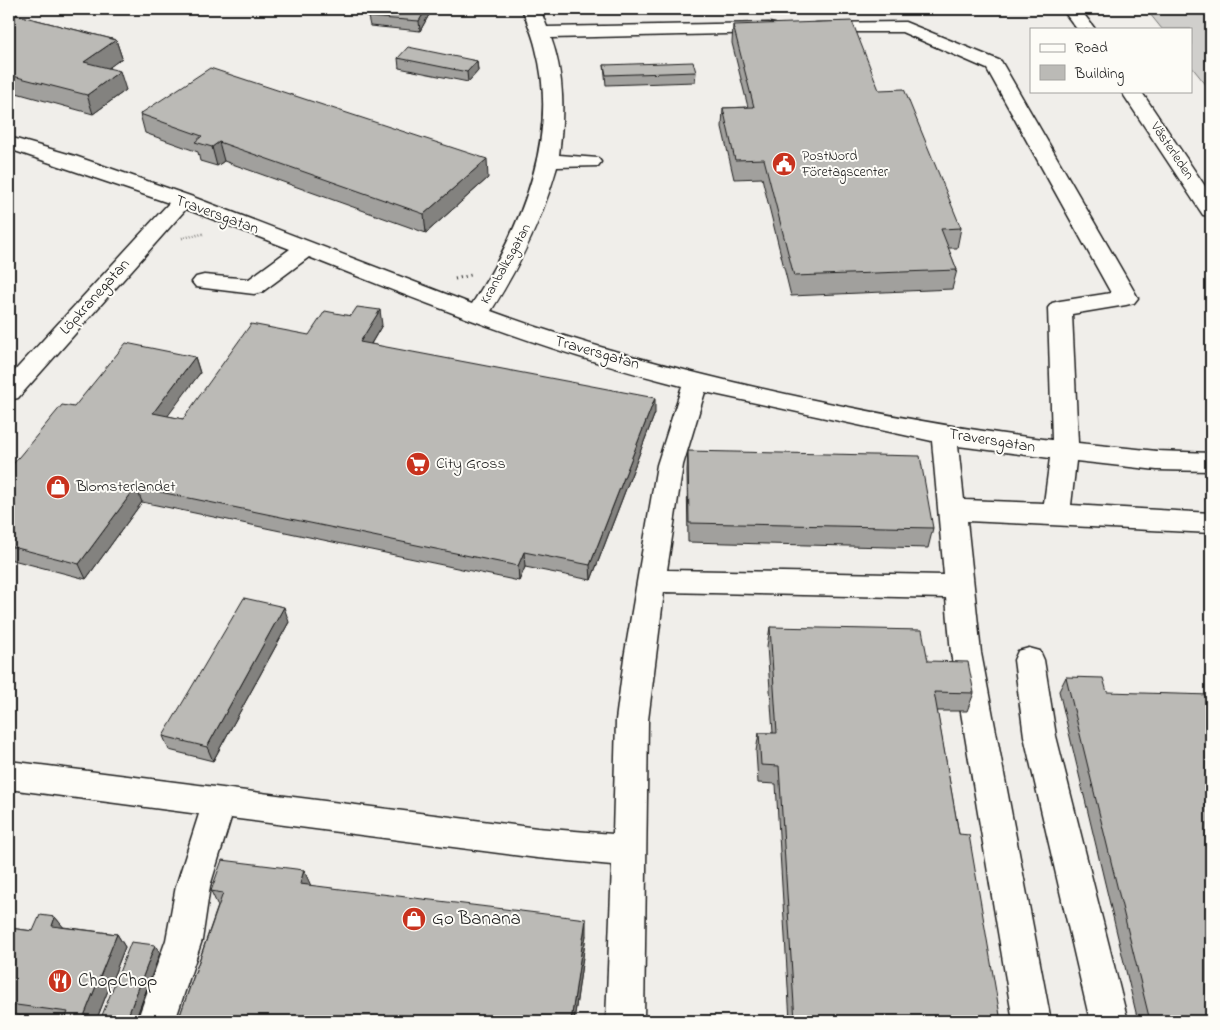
<svg xmlns="http://www.w3.org/2000/svg" width="1220" height="1030" font-family="'Indie Flower',sans-serif">
  <style>
    .green { fill: #d0cfcc; stroke: #767674 }
    .lines { fill: none; stroke-linecap: round; stroke-linejoin: round }
    .minor-casing { stroke: #1c1c1c; stroke-width: 3 }
    .path-far1 { stroke: #1c1c1c; stroke-width: 2.5; stroke-dasharray: 0.5 2.5; stroke-linecap: butt }
    .path { stroke: #1c1c1c; stroke-width: 3; stroke-dasharray: 1 4; stroke-linecap: butt }
    .minor { fill: #fdfcf7; fill-rule: evenodd }
    .wall { fill: #a1a09d; stroke: #1c1c1c }
    .shaded-wall { fill: #83827f; stroke: #1c1c1c }
    .building { fill: #bbbab6; stroke: #1c1c1c }
    .labels { text-anchor: middle; dominant-baseline: central; stroke-width: 4; stroke-linejoin: round; paint-order: stroke }
    .far-street-label { font-size: 14px; fill: #1c1c1c; stroke: #fdfcf7 }
    .far-poi-label { font-size: 14px; fill: #1c1c1c; stroke: #fdfcf7; text-anchor: start }
    .street-label { font-size: 16px; fill: #1c1c1c; stroke: #fdfcf7 }
    .poi-label { font-size: 16px; fill: #1c1c1c; stroke: #fdfcf7; text-anchor: start }
    .near-poi-label { font-size: 19px; fill: #1c1c1c; stroke: #fdfcf7; text-anchor: start }
  </style>
  <rect width="100%" height="100%" fill="#f0eeea"/>
  <filter id="ink" filterUnits="userSpaceOnUse"><feTurbulence type="fractalNoise" baseFrequency=".02" numOctaves="2"/><feDisplacementMap in="SourceGraphic" scale="10" xChannelSelector="R" yChannelSelector="G"/><feConvolveMatrix kernelMatrix="1 2 1 2 8 2 1 2 1" color-interpolation-filters="sRGB"/></filter>
  <g filter="url(#ink)">
    <!-- green -->
    <path class="green" d="M1146,9H1211V91L1191,66V29H1162Z"/>
    <g class="lines">
      <!-- minor casing -->
      <g class="minor-casing">
        <path id="minor" d="M522,9H540L547,27L769,23L775,24L778,28L775,32L769,33L551,38C565,76 564,116 559,155L598,158L601,162L598,166L557,167C542,220 520,265 491,311C595,349 701,376 809,399C890,416 970,431 1052,440L1048,308L1052,303L1060,301L1111,293L987,69L902,32H811L808,28L811,24L817,23L905,22L1001,61L1138,298L1134,303L1126,305L1072,314L1078,443L1157,451L1211,453V471L1157,470L1076,461L1071,505L1211,513V533L967,521L981,653L1051,1021H1013L951,653L946,598L664,592L648,720L644,1021H606L612,865L537,858L231,818L210,886L202,940L175,1021H137L166,940L176,886L199,814L9,789V761L537,828L613,834L616,720L624,658L657,465L682,386C553,354 432,306 309,257L262,292L254,294L196,287L192,282L196,277L204,275L249,279L290,249L186,209L18,398L9,400V377L169,203L9,149V137L75,156L193,197L472,304C520,230 560,139 536,49C533,35 527,22 522,9ZM705,392L932,441L944,575L667,570L683,465ZM958,446L1050,458L1044,503L964,500Z
          M1062,9H1080L1095,29H1077Z
          M1121,91H1141L1211,195V216L1203,215Z
          M1029,648L1040,651L1044,660L1056,736L1128,1021H1090L1024,736L1014,660L1018,651Z"/>
      </g>
      <!-- path-far1 -->
      <path class="path-far1" d="M182,238L203,234"/>
      <!-- path -->
      <path class="path" d="M455,279L471,275"/>
      <!-- minor -->
      <use href="#minor" class="minor"/>
    </g>
    <!-- wall -->
    <path class="wall" d="M9,13L116,40L122,58L108,68L126,90L93,114L9,91Z
      M430,13L420,31L370,26L368,17Z
      M733,25L879,90L961,228L957,248H948L957,270L952,289L791,296L762,178L734,179L722,127L723,108L748,107L732,43Z
      M398,58L477,61L478,71L468,82L399,68Z
      M604,65L696,72L695,82L606,85Z
      M140,114L488,178L426,233L224,161L217,166L200,161L198,152L145,133Z
      M382,325L371,344L655,413L591,580L525,567L519,581L142,502L86,579L9,559V469L74,407L195,357L200,373L167,416L183,419L309,335Z
      M688,451L933,528L928,548L688,542L687,470Z
      M289,622L213,761L169,750L163,736Z
      M770,627L928,661L974,693L967,711H937L959,834L1001,1021H790L776,784L758,783L756,751L759,733H773L767,646Z
      M1066,677L1107,692L1211,1021H1138L1059,691Z
      M304,870L310,886L586,935L574,1021H178L218,906L211,891Z
      M55,917L63,927L117,934L125,947L96,1021H59L9,1014V928L33,931Z
      M160,953L135,1021H103L101,1018Z"/>
    <!-- shaded-wall -->
    <path class="shaded-wall" d="M426,9H429L430,13L420,31L419,21Z
      M587,9H606L587,11Z
      M116,40L122,58L91,81L84,62Z
      M477,61L478,71L468,82L467,72Z
      M120,71L126,90L93,114L87,95Z
      M219,142L224,161L217,166L212,147Z
      M487,159L488,178L426,233L424,214Z
      M380,310L382,325L363,357L360,342Z
      M195,357L200,373L158,429L153,413Z
      M655,398V413L591,580L590,565Z
      M136,487L142,502L86,579L79,564Z
      M524,552L525,567L519,581L518,566Z
      M284,607L289,622L213,761L207,747Z
      M304,870L311,886L300,884Z
      M55,917L65,929L52,926Z
      M586,919V935L574,1021H571Z
      M117,934L125,947L96,1021H82Z
      M155,945L160,953L135,1021H126Z"/>
    <!-- building -->
    <path class="building" d="M373,9H426L419,21L368,17Z
      M9,13L116,40L84,62L120,71L87,95L9,75Z
      M852,21L879,90L904,89L961,228L941,229L957,270L794,276L764,159L735,160L723,108L754,107L733,25Z
      M408,47L477,61L467,72L398,58Z
      M693,62L696,72L606,75L604,65Z
      M210,68L487,159L424,214L219,142L212,147L195,142L202,136L140,114Z
      M357,307L380,310L360,342L655,398L590,565L524,552L518,566L136,487L79,564L9,546V469L62,405L74,407L126,343L195,357L153,413L183,419L251,324L309,335L325,311L351,316Z
      M688,451L920,456L933,528L689,523Z
      M244,598L284,607L207,747L163,736Z
      M770,627L922,630L928,661L968,662L974,693L934,692L959,834L969,835L1001,1021H795L779,766L761,765L759,733H777Z
      M1066,677L1103,678L1107,692L1211,695V1021H1150Z
      M222,860L304,870L300,884L586,919L571,1021H178L223,893L211,891Z
      M40,915L55,917L52,926L117,934L82,1021H64L68,1012L9,1004V928L33,931Z
      M131,942L155,945L126,1021L101,1018Z"/>
  </g>
  <!-- icons -->
  <defs>
    <g id="civic-disc" transform="scale(1.25)"><circle r="9.5" fill="#c8321e" stroke="#fdfcf7"/><path d="M-.6-6.5H3V-4.5H.6V-3L4-1V1h2V6H-6V1h2V-1L-.6-3ZM-1.2 2.5V6h2.4V2.5Z" fill="#fff"/></g>
    <g id="supermarket-disc" transform="scale(1.25)"><circle r="9.5" fill="#c8321e" stroke="#fdfcf7"/><path d="M-6-5.5h2.5l.6 2H6L4.5 2H-2.5L-4.4-4H-6ZM-1.5 3.2a1.3 1.3 0 1 0 .1 0ZM3 3.2a1.3 1.3 0 1 0 .1 0Z" fill="#fff"/></g>
    <g id="shop-disc" transform="scale(1.25)"><circle r="9.5" fill="#c8321e" stroke="#fdfcf7"/><path d="M-5-2.5h2.3a2.7 3.5 0 0 1 5.4 0H5L5.5 6h-11ZM-1.5-2.5h3a1.5 2.3 0 0 0-3 0Z" fill="#fff"/></g>
    <g id="restaurant-disc" transform="scale(1.25)"><circle r="9.5" fill="#c8321e" stroke="#fdfcf7"/><path d="M-5-6h1v4h1v-4h1v4h1v-4h1v5L-1.5 .5V6h-2V.5L-5-1ZM5-6V6H3V1.5H1.5Q1.5-4 5-6Z" fill="#fff"/></g>
  </defs>
  <g fill-rule="evenodd">
    <use href="#civic-disc" x="784" y="164"/>
    <use href="#supermarket-disc" x="418" y="464"/>
    <use href="#shop-disc" x="58" y="487"/>
    <use href="#shop-disc" x="414" y="919"/>
    <use href="#restaurant-disc" x="60" y="981"/>
  </g>
  <g class="labels">
    <!-- far-street labels -->
    <g class="far-street-label">
      <text transform="translate(1172 151) rotate(56)">Västerleden</text>
      <text transform="translate(506 264) rotate(-61)">Kranbalksgatan</text>
    </g>
    <!-- far-poi labels -->
    <g class="far-poi-label">
      <text x="802" y="156">PostNord<tspan x="802" dy="16">Företagscenter</tspan></text>
    </g>
    <!-- street labels -->
    <g class="street-label">
      <text transform="translate(217 215) rotate(20)">Traversgatan</text>
      <text transform="translate(95 297) rotate(-48)">Löpkranegatan</text>
      <text transform="translate(597 353) rotate(16)">Traversgatan</text>
      <text transform="translate(992 441) rotate(9)">Traversgatan</text>
    </g>
    <!-- poi labels -->
    <g class="poi-label">
      <text x="436" y="464">City Gross</text>
      <text x="76" y="487">Blomsterlandet</text>
    </g>
    <!-- near-poi labels -->
    <g class="near-poi-label">
      <text x="432" y="919">Go Banana</text>
      <text x="78" y="981">ChopChop</text>
    </g>
  </g>
  <!-- margin -->
  <rect width="1220" height="1030" fill="none" stroke="#fdfcf7" stroke-width="30"/>
  <rect x="15" y="15" width="1190" height="1000" fill="none" stroke="#1c1c1c" stroke-width="2" filter="url(#ink)"/>
  <!-- legend -->
  <rect x="1030" y="28" width="162" height="65" fill="#fdfcf7" stroke="#a3a29f"/>
  <rect x="1040" y="44" width="25" height="8" fill="#fdfcf7" stroke="#a3a29f"/>
  <text x="1075" y="52" font-size="15" fill="#1c1c1c">Road</text>
  <rect x="1040" y="65" width="25" height="15" fill="#bbbab6" stroke="#a3a29f"/>
  <text x="1075" y="78" font-size="15" fill="#1c1c1c">Building</text>
</svg>
